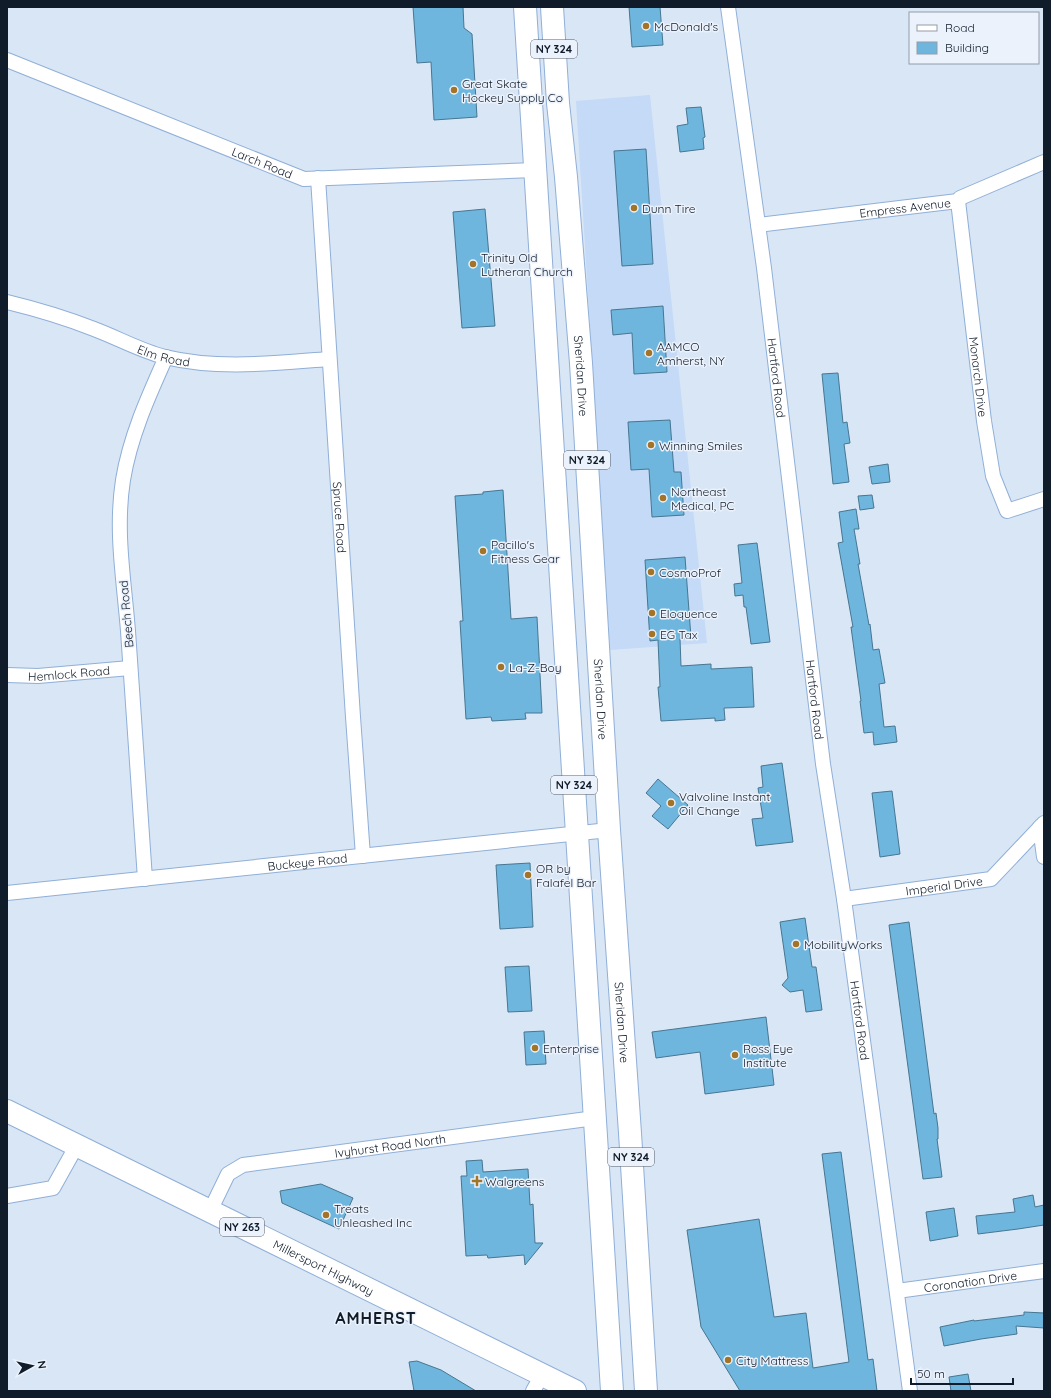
<svg xmlns="http://www.w3.org/2000/svg" width="1051" height="1398" font-family="Quicksand,sans-serif">
  <style>
    .built { fill: #c4daf7 }
    .building { fill: #6fb6de; stroke: #467691 }
    .lines { fill: none; stroke-linecap: round; stroke-linejoin: round }
    .minor-casing { stroke: #90afd7; stroke-width: 16 }
    .primary-casing { stroke: #90afd7; stroke-width: 24 }
    .minor { stroke: #fff; stroke-width: 14 }
    .primary { stroke: #fff; stroke-width: 22 }
    .poi-dot { fill: #a37327; stroke: #ebf2fb; stroke-width: 1.5 }
    .labels { text-anchor: middle; dominant-baseline: central; stroke-width: 3; stroke-linejoin: round; paint-order: stroke }
    .shield { fill: #ebf2fb; stroke: #525c69; stroke-width: 1 }
    .shield-label { font-size: 11px; font-weight: bold; fill: #111c2b }
    .poi-label { font-size: 12px; fill: #111c2b; stroke: #ebf2fb; text-anchor: start }
    .street-label { font-size: 12px; fill: #111c2b; stroke: #ebf2fb }
    .district-label { font-size: 16px; font-weight: bold; letter-spacing: 1px; fill: #111c2b; stroke: #ebf2fb }
  </style>
  <rect width="100%" height="100%" fill="#d9e6f6"/>
  <!-- built -->
  <path class="built" d="M650,95L707,643L610,650L576,101Z"/>
  <!-- building -->
  <path class="building" d="M413,7H463L464,28L472,34L477,117L434,120L431,62L417,63Z
    M629,7H660L663,45L632,47Z
    M701,107L705,137L703,138L704,149L680,152L677,126L688,124L686,108Z
    M646,149L653,264L622,266L614,151Z
    M485,209L495,326L462,328L453,212Z
    M663,306L667,372L634,374L632,333L613,335L611,310Z
    M838,373L843,423L847,422L850,443L844,444L849,482L833,484L822,374Z
    M670,420L674,472H681L684,515L652,517L649,469L631,470L628,422Z
    M888,464L890,482L872,484L869,467Z
    M503,490L511,619L537,617L542,713H525L526,719L492,721L491,717L466,719L460,621H463L455,496L483,494V492Z
    M872,495L874,508L860,510L858,496Z
    M856,509L859,529H854L860,564H858L869,625L870,624L873,650L879,649L885,683L879,684L884,727L895,726L897,742L874,745L873,732L864,733L860,701H861L851,627H853L838,543L843,542L839,512Z
    M757,543L770,642L751,644L746,607H744L743,595L735,596L734,584L742,583L738,545Z
    M685,557L691,638L680,639L681,666L711,664V669L752,667L754,707L724,708L725,720L715,721V718L661,721L658,687H660L658,640L650,641L645,560Z
    M782,763L793,842L756,846L752,819L763,818L758,788L763,787L761,766Z
    M658,779L688,805L668,829L652,816L661,806L646,793Z
    M892,791L900,854L880,857L872,793Z
    M530,863L533,927L500,929L496,865Z
    M805,918L812,967H816L822,1010L806,1012L803,990L790,992L782,985L788,978L780,922Z
    M909,922L934,1114L936,1113L938,1128V1139H937L942,1177L923,1179L889,925Z
    M529,966L532,1011L508,1012L505,967Z
    M766,1017L774,1085L705,1094L700,1052L656,1058L652,1032Z
    M544,1031L546,1064L526,1065L524,1032Z
    M841,1152L868,1360L873,1359L877,1391H740L701,1327L687,1230L759,1219L774,1317L806,1313L813,1368L849,1362L822,1154Z
    M482,1160L483,1172L528,1169L530,1205L533,1204L535,1243H543L525,1265L524,1255L488,1258L487,1255L466,1256L461,1176H467L466,1161Z
    M321,1184L353,1198L339,1229L282,1203L280,1191Z
    M1033,1195L1035,1207L1044,1205V1225L1018,1229L978,1234L976,1216L1015,1212L1013,1199Z
    M954,1208L958,1236L930,1241L926,1212Z
    M1024,1312L1044,1313V1328L1016,1326L1017,1334L981,1339L944,1346L940,1327L974,1320V1321L1024,1315Z
    M417,1361L441,1370L476,1391H414L409,1362Z
    M968,1374L971,1391H951L949,1377Z"/>
  <g class="lines">
    <!-- minor casing -->
    <g class="minor-casing">
      <g id="minor">
        <path id="s1" d="M728,7L764,268L823,764L844,899L910,1391"/>
        <path id="s2" d="M7,60L304,179L535,170"/>
        <path id="s3" d="M318,178L353,717L363,856"/>
        <path id="s4" d="M958,201L984,421L993,476L1007,511L1044,499"/>
        <path id="s5" d="M758,225L958,201L960,198L1044,162"/>
        <path id="s6" d="M7,302C36,309 66,318 94,329C118,338 141,351 165,357C219,370 275,363 329,359"/>
        <path id="s7" d="M7,675L38,676L130,668"/>
        <path d="M1040,827L1044,857"/>
        <path d="M145,879C139,796 134,714 128,631C124,580 115,531 123,480C130,437 148,397 166,357"/>
        <path id="s8" d="M7,893L609,830"/>
        <path id="s9" d="M844,899L991,879L1044,823"/>
        <path d="M7,1196L53,1188L77,1145"/>
        <path id="s10" d="M210,1211L228,1174L243,1165L595,1118"/>
        <path id="s11" d="M897,1291L1044,1271"/>
        <path d="M533,1391L542,1375"/>
      </g>
    </g>
    <!-- primary casing -->
    <g class="primary-casing">
      <g id="primary">
        <path d="M525,7L612,1391"/>
        <path id="s12" d="M552,7L558,103L566,177L581,363L609,830L630,1133L646,1391"/>
        <path id="s13" d="M7,1111L575,1391"/>
      </g>
    </g>
    <!-- minor -->
    <use href="#minor" class="minor"/>
    <!-- primary -->
    <use href="#primary" class="primary"/>
  </g>
  <!-- markers -->
  <g class="poi-dot">
    <circle cx="646" cy="26" r="4"/>
    <circle cx="454" cy="90" r="4"/>
    <circle cx="634" cy="208" r="4"/>
    <circle cx="473" cy="264" r="4"/>
    <circle cx="649" cy="353" r="4"/>
    <circle cx="651" cy="445" r="4"/>
    <circle cx="663" cy="498" r="4"/>
    <circle cx="483" cy="551" r="4"/>
    <circle cx="651" cy="572" r="4"/>
    <circle cx="652" cy="613" r="4"/>
    <circle cx="652" cy="634" r="4"/>
    <circle cx="501" cy="667" r="4"/>
    <circle cx="671" cy="803" r="4"/>
    <circle cx="528" cy="875" r="4"/>
    <circle cx="796" cy="944" r="4"/>
    <circle cx="535" cy="1048" r="4"/>
    <circle cx="735" cy="1055" r="4"/>
    <path d="M475 1175h4v4h4v4h-4v4h-4v-4h-4v-4h4z"/>
    <circle cx="326" cy="1215" r="4"/>
    <circle cx="728" cy="1360" r="4"/>
  </g>
  <g class="labels">
    <!-- shield labels -->
    <g class="shield">
      <rect x="531" y="40" width="46" height="18" rx="3"/>
      <rect x="564" y="451" width="46" height="18" rx="3"/>
      <rect x="551" y="776" width="46" height="18" rx="3"/>
      <rect x="608" y="1148" width="46" height="18" rx="3"/>
      <rect x="220" y="1218" width="44" height="18" rx="3"/>
    </g>
    <g class="shield-label">
      <text x="554" y="49">NY 324</text>
      <text x="587" y="460">NY 324</text>
      <text x="574" y="785">NY 324</text>
      <text x="631" y="1157">NY 324</text>
      <text x="242" y="1227">NY 263</text>
    </g>
    <!-- poi labels -->
    <g class="poi-label">
      <text x="654" y="26">McDonald's</text>
      <text x="462" y="83">Great Skate<tspan x="462" dy="14">Hockey Supply Co</tspan></text>
      <text x="642" y="208">Dunn Tire</text>
      <text x="481" y="257">Trinity Old<tspan x="481" dy="14">Lutheran Church</tspan></text>
      <text x="657" y="346">AAMCO<tspan x="657" dy="14">Amherst, NY</tspan></text>
      <text x="659" y="445">Winning Smiles</text>
      <text x="671" y="491">Northeast<tspan x="671" dy="14">Medical, PC</tspan></text>
      <text x="491" y="544">Pacillo's<tspan x="491" dy="14">Fitness Gear</tspan></text>
      <text x="659" y="572">CosmoProf</text>
      <text x="660" y="613">Eloquence</text>
      <text x="660" y="634">EG Tax</text>
      <text x="509" y="667">La-Z-Boy</text>
      <text x="679" y="796">Valvoline Instant<tspan x="679" dy="14">Oil Change</tspan></text>
      <text x="536" y="868">OR by<tspan x="536" dy="14">Falafel Bar</tspan></text>
      <text x="804" y="944">MobilityWorks</text>
      <text x="543" y="1048">Enterprise</text>
      <text x="743" y="1048">Ross Eye<tspan x="743" dy="14">Institute</tspan></text>
      <text x="485" y="1181">Walgreens</text>
      <text x="334" y="1208">Treats<tspan x="334" dy="14">Unleashed Inc</tspan></text>
      <text x="736" y="1360">City Mattress</text>
    </g>
    <!-- street labels -->
    <g class="street-label">
      <text stroke="none"><textPath href="#s2" startOffset="275">Larch Road</textPath></text>
      <text stroke="none"><textPath href="#s5" startOffset="148">Empress Avenue</textPath></text>
      <text stroke="none"><textPath href="#s6" startOffset="166">Elm Road</textPath></text>
      <text stroke="none"><textPath href="#s12" startOffset="370">Sheridan Drive</textPath></text>
      <text stroke="none"><textPath href="#s4" startOffset="177">Monarch Drive</textPath></text>
      <text stroke="none"><textPath href="#s1" startOffset="374">Hartford Road</textPath></text>
      <text stroke="none"><textPath href="#s3" startOffset="340">Spruce Road</textPath></text>
      <text transform="translate(126 614) rotate(-95)">Beech Road</text>
      <text stroke="none"><textPath href="#s7" startOffset="62">Hemlock Road</textPath></text>
      <text stroke="none"><textPath href="#s12" startOffset="694">Sheridan Drive</textPath></text>
      <text stroke="none"><textPath href="#s1" startOffset="698">Hartford Road</textPath></text>
      <text stroke="none"><textPath href="#s8" startOffset="302">Buckeye Road</textPath></text>
      <text stroke="none"><textPath href="#s9" startOffset="101">Imperial Drive</textPath></text>
      <text stroke="none"><textPath href="#s1" startOffset="1022">Hartford Road</textPath></text>
      <text stroke="none"><textPath href="#s12" startOffset="1018">Sheridan Drive</textPath></text>
      <text stroke="none"><textPath href="#s10" startOffset="207">Ivyhurst Road North</textPath></text>
      <text stroke="none"><textPath href="#s13" startOffset="353">Millersport Highway</textPath></text>
      <text stroke="none"><textPath href="#s11" startOffset="74">Coronation Drive</textPath></text>
    </g>
    <!-- district labels -->
    <g class="district-label">
      <text x="376" y="1318">AMHERST</text>
    </g>
  </g>
  <!-- border -->
  <rect width="1051" height="1398" fill="none" stroke="#111c2b" stroke-width="16"/>
  <!-- legend -->
  <rect x="909" y="12" width="130" height="52" fill="#ebf2fb" stroke="#949ca8"/>
  <rect x="917" y="25" width="20" height="6" fill="#ffffff" stroke="#949ca8"/>
  <text x="945" y="32" font-size="12" fill="#111c2b">Road</text>
  <rect x="917" y="42" width="20" height="12" fill="#6fb6de" stroke="#949ca8"/>
  <text x="945" y="52" font-size="12" fill="#111c2b">Building</text>
  <!-- north arrow -->
  <g transform="translate(32 1366) rotate(82)" stroke="#ebf2fb" stroke-width="3" paint-order="stroke">
  <path d="M0-3L7 15L0 10L-7 15Z" fill="#111c2b"/>
  <text y="-6" font-size="11" font-weight="bold" text-anchor="middle" fill="#111c2b">N</text>
  </g>
  <!-- scale -->
  <path d="M911 1378v6h102v-6" fill="none" stroke="#111c2b" stroke-width="2"/>
  <text x="917" y="1378" font-size="12" fill="#111c2b" stroke="#ebf2fb" stroke-width="3" paint-order="stroke">50 m</text>
</svg>
